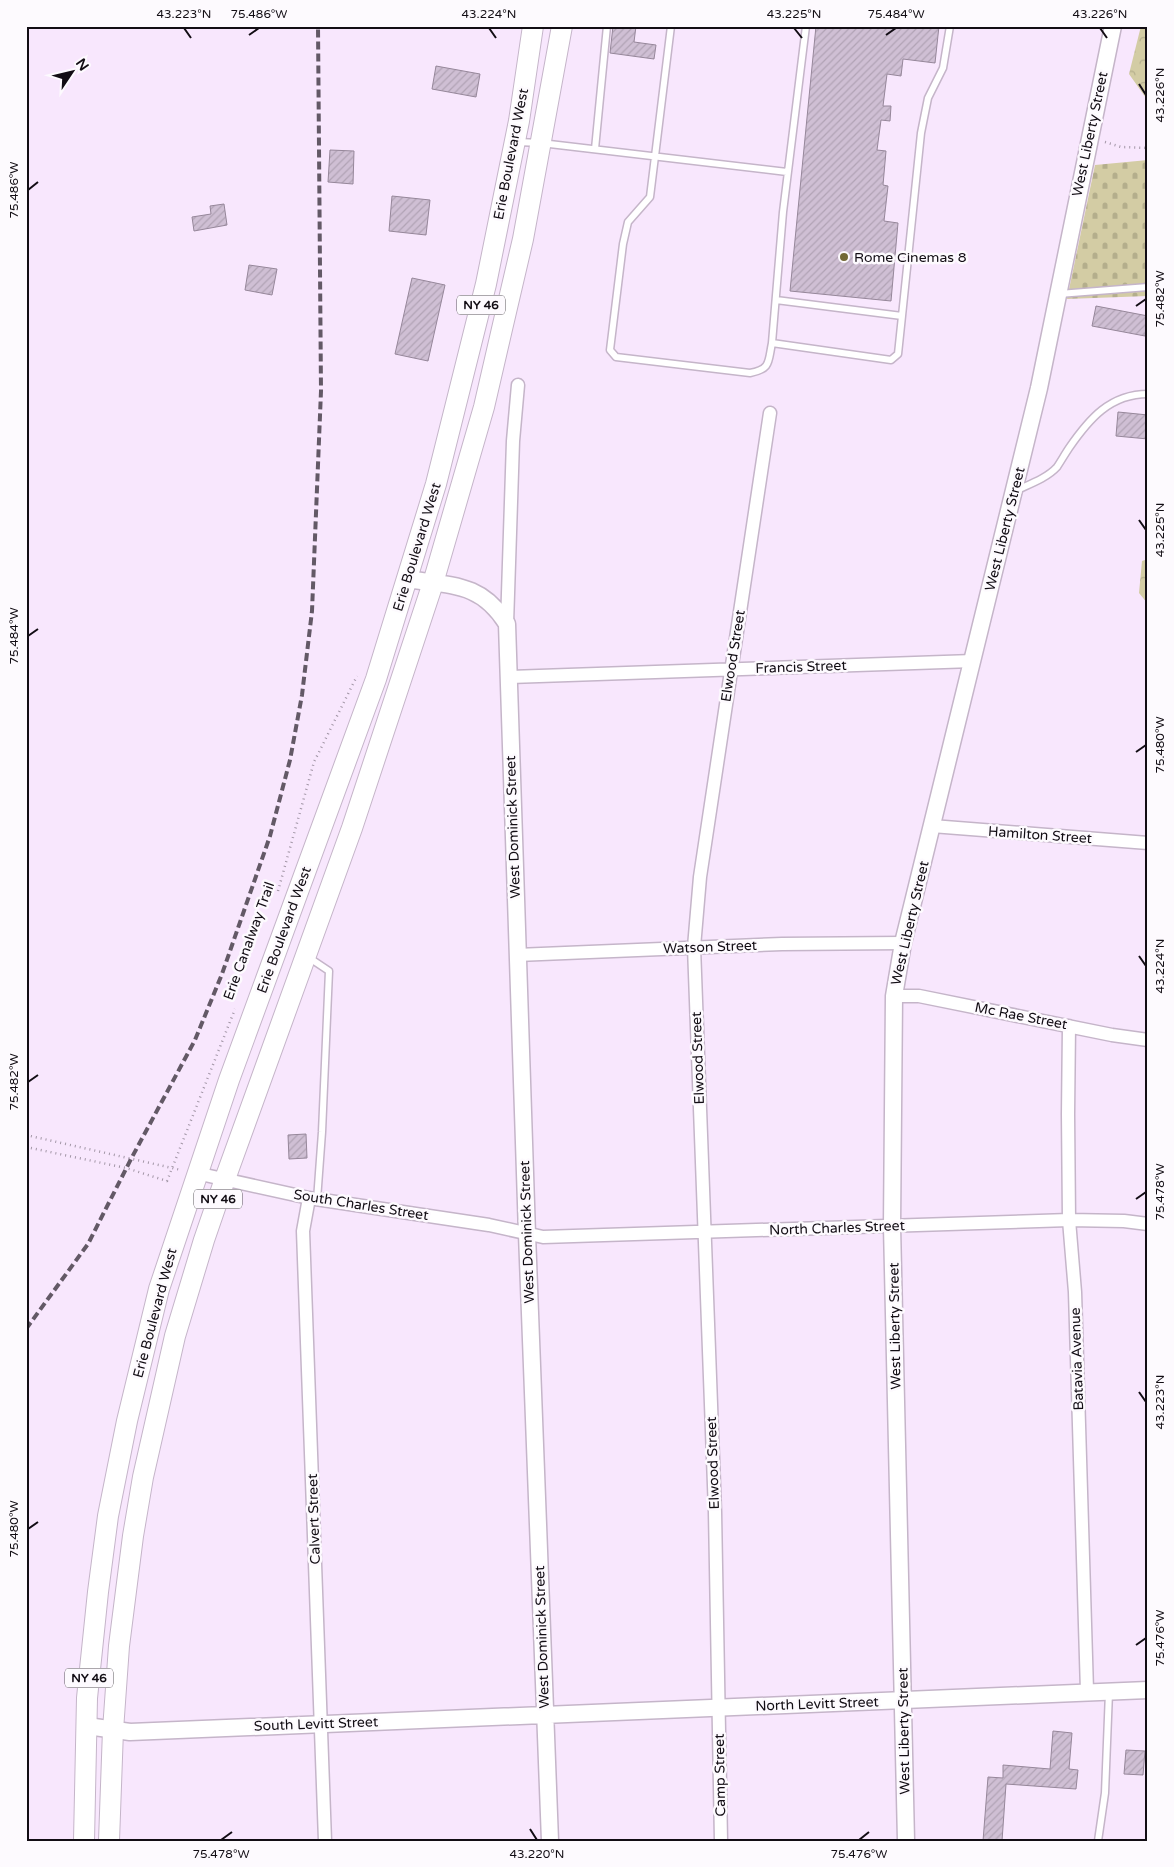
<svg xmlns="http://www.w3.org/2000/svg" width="1174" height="1867" font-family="'Varela Round',sans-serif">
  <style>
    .forest { fill: url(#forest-crowns) }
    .cemetery { fill: url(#cemetery-stones) }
    .building { fill: url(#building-hatch); stroke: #96879a }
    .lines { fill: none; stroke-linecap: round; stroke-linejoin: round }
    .service-casing { stroke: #c5b5c9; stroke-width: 9 }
    .minor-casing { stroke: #c5b5c9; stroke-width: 15 }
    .tertiary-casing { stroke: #c5b5c9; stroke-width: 19 }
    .primary-casing { stroke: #c5b5c9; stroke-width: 22 }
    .path { stroke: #a296a6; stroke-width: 2.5; stroke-dasharray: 1 4; stroke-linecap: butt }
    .service { stroke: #fff; stroke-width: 6 }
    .minor { stroke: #fff; stroke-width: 12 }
    .tertiary { stroke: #fff; stroke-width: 16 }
    .primary { stroke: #fff; stroke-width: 20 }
    .rail { stroke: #635966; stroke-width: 4; stroke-dasharray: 8 4; stroke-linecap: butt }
    .ticks { fill: none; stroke: #120d14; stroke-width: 2 }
    .poi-dot { fill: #726835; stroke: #fdfafe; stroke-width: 2 }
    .labels { text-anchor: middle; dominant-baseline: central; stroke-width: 5; stroke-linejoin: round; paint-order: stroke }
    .shield { fill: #fdfafe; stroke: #58545a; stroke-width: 1 }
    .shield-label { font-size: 12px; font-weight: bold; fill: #120d14 }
    .street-label { font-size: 14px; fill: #120d14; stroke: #fdfafe }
    .poi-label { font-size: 14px; fill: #120d14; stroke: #fdfafe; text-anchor: start }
    .neatline { fill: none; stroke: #120d14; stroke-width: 2 }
    .ticks-label { font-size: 12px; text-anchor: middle; fill: #120d14 }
  </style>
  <defs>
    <pattern id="forest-crowns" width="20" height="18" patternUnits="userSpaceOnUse" patternTransform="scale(1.25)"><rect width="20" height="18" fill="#d3cca4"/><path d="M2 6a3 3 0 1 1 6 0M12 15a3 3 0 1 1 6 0" fill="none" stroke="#b4ae8c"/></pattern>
    <pattern id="cemetery-stones" width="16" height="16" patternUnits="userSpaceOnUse" patternTransform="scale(1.25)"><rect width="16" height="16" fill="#d3cca4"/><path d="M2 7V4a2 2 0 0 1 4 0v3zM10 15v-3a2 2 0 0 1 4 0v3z" fill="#b4ae8c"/></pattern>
    <pattern id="building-hatch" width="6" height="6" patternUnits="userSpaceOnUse" patternTransform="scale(1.25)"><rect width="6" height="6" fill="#cfbfd4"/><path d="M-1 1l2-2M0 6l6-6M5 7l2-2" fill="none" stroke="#b1a3b5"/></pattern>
  </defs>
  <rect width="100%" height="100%" fill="#f8e7fd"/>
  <!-- forest -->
  <path class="forest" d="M1141,26H1148V98H1146L1129,74Z
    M1148,559V604L1139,593L1142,561Z"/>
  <!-- cemetery -->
  <path class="cemetery" d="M1148,160V296L1067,299L1095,165Z"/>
  <!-- building -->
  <path class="building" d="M613,26H636L634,42L656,45L654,59L610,53Z
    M816,26H939L935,63L903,59L901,76L887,74L883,106H891L890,121L881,120L877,150L886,151L883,185L888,186L884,221L898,223L891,301L790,291Z
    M436,66L480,74L476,97L432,89Z
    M330,150L354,151L353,184L328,182Z
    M392,196L430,200L426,235L389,231Z
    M224,204L227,225L194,231L192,217L211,214L210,206Z
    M249,265L277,269L272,295L245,290Z
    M412,278L445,285L428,361L395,354Z
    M1096,306L1148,316L1145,336L1092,326Z
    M1118,412L1148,415V439L1116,436Z
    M306,1134L307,1158L289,1159L288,1135Z
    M1053,1731L1072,1733L1069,1769L1078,1770L1076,1789L1006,1784L1002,1841H983L988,1777L1003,1778V1765L1050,1769Z
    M1126,1750L1145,1751L1143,1775L1124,1774Z"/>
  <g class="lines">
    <!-- service casing -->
    <g class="service-casing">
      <path id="service" d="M671,26L650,197L628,222L623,244L610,350L616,357L750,373C771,369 768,362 772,343L783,212L806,26
        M518,142L541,143L787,172
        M595,149L607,26
        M1059,294L1148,287
        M776,300L902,316L921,133L928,98L943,68L950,26
        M772,343L891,360L898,354L902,316
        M1017,490C1030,484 1047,478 1057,467C1061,461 1065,454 1069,448C1089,419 1110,394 1148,394
        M308,957L329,971L322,1132L317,1200
        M1098,1841L1105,1793L1109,1692"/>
    </g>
    <!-- minor casing -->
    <g class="minor-casing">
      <path id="minor" d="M507,624L513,441L518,385
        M510,677L973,661
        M932,826L1148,843
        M517,955L782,944L903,943
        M894,996H919L1112,1035L1148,1040
        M1069,1026L1068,1114L1069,1220L1075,1292L1087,1691
        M196,1173L309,1198L489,1225L543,1237L1069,1220L1124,1221L1148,1224
        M309,1198L303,1231L325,1841
        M721,1841L715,1512L694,947L700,877L770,413"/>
    </g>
    <!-- tertiary casing -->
    <g class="tertiary-casing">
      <path id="tertiary" d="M407,579C451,586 481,582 507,624L527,1234L550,1841
        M87,1726L130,1732L1148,1690
        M906,1841L892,1226L894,996L903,943L1039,388L1113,26"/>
    </g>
    <!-- primary casing -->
    <g class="primary-casing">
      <path id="primary" d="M84,1841L87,1698L98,1592L108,1516L127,1421L159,1289L229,1080L376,679L436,484L486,284L519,121L533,26
        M109,1841L113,1730L119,1646L133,1536L143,1477L175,1336L204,1240L225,1179L352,828L433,583L484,407L502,329L523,239L562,26"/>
    </g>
    <!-- path -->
    <path class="path" d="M1105,142L1121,147L1148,148
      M278,891L314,762L357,676
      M26,1135L181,1170
      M26,1147L126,1168L167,1181L235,1009"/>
    <!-- service -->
    <use href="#service" class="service"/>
    <!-- minor -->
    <use href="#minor" class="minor"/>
    <!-- tertiary -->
    <use href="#tertiary" class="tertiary"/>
    <!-- primary -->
    <use href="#primary" class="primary"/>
    <!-- rail -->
    <path class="rail" d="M26,1329L88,1244L131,1159L195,1040L222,974L270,836L290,760L302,695L312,611L321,391L318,26"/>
  </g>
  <!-- ticks -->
  <path class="ticks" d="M184,28L191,38M489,28L496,38M794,28L802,38M1100,28L1107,38M249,35L259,28M886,35L896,28M1139,84L1146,95M28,190L38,182M1136,306L1146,299M1139,520L1146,530M28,636L38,629M1136,752L1146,745M1139,956L1146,966M28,1082L38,1075M1136,1199L1146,1192M1139,1392L1146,1402M28,1529L38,1522M1136,1645L1146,1638M530,1829L537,1840M221,1840L232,1832M859,1840L869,1832"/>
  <!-- markers -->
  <circle class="poi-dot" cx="844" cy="257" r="5"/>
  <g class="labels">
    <!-- shield labels -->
    <g class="shield">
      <rect x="457" y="295.5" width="48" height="19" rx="4"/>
      <rect x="194" y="1189.5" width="48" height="19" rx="4"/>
      <rect x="65" y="1668.5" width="48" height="19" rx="4"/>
    </g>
    <g class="shield-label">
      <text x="481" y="305">NY 46</text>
      <text x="218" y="1199">NY 46</text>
      <text x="89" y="1678">NY 46</text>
    </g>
    <!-- street labels -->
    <g class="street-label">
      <text transform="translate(1090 134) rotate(-78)">West Liberty Street</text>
      <text transform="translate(511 154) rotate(-79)">Erie Boulevard West</text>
      <text transform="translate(1005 529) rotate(-76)">West Liberty Street</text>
      <text transform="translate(417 547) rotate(-73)">Erie Boulevard West</text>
      <text transform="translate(733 656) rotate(-81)">Elwood Street</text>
      <text transform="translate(801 667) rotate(-2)">Francis Street</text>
      <text transform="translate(513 827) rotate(-92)">West Dominick Street</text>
      <text transform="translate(1040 835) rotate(4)">Hamilton Street</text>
      <text transform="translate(910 923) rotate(-77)">West Liberty Street</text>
      <text transform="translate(284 930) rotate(-70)">Erie Boulevard West</text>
      <text transform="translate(249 941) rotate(-70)">Erie Canalway Trail</text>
      <text transform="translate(710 947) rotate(-2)">Watson Street</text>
      <text transform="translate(1021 1016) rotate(11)">Mc Rae Street</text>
      <text transform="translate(698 1058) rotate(-92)">Elwood Street</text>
      <text transform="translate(361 1205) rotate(9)">South Charles Street</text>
      <text transform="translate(837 1228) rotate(-2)">North Charles Street</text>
      <text transform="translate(527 1232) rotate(-92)">West Dominick Street</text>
      <text transform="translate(155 1313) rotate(-75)">Erie Boulevard West</text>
      <text transform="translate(895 1326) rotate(-91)">West Liberty Street</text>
      <text transform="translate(1077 1359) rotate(-92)">Batavia Avenue</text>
      <text transform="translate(713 1463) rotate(-92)">Elwood Street</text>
      <text transform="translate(314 1519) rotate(-92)">Calvert Street</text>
      <text transform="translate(542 1637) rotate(-92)">West Dominick Street</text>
      <text transform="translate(817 1704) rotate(-2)">North Levitt Street</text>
      <text transform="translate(316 1724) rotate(-2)">South Levitt Street</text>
      <text transform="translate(904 1731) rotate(-91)">West Liberty Street</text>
      <text transform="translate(720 1775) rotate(-91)">Camp Street</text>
    </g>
    <!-- poi labels -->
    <g class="poi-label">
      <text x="854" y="257">Rome Cinemas 8</text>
    </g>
  </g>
  <!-- border -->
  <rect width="1174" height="1867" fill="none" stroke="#fdfafe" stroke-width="55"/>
  <!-- north arrow -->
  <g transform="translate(72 72) rotate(55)" stroke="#fdfafe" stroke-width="4" paint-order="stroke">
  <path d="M0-4L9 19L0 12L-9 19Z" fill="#120d14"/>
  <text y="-8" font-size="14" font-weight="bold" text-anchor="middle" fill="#120d14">N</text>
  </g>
  <rect x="28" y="28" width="1118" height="1812" class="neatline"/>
  <g class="ticks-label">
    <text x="184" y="18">43.223°N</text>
    <text x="259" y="18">75.486°W</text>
    <text x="489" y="18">43.224°N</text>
    <text x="794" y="18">43.225°N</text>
    <text x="896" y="18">75.484°W</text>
    <text x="1100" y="18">43.226°N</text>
    <text transform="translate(1160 95) rotate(-90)" y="4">43.226°N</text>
    <text transform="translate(14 190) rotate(-90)" y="4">75.486°W</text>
    <text transform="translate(1160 299) rotate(-90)" y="4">75.482°W</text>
    <text transform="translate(1160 530) rotate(-90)" y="4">43.225°N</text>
    <text transform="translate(14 636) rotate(-90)" y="4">75.484°W</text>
    <text transform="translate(1160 745) rotate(-90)" y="4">75.480°W</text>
    <text transform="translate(1160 966) rotate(-90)" y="4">43.224°N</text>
    <text transform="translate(14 1082) rotate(-90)" y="4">75.482°W</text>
    <text transform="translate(1160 1192) rotate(-90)" y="4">75.478°W</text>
    <text transform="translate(1160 1402) rotate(-90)" y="4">43.223°N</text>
    <text transform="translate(14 1529) rotate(-90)" y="4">75.480°W</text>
    <text transform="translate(1160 1638) rotate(-90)" y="4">75.476°W</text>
    <text x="221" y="1858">75.478°W</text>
    <text x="537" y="1858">43.220°N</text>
    <text x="859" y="1858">75.476°W</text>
  </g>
</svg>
